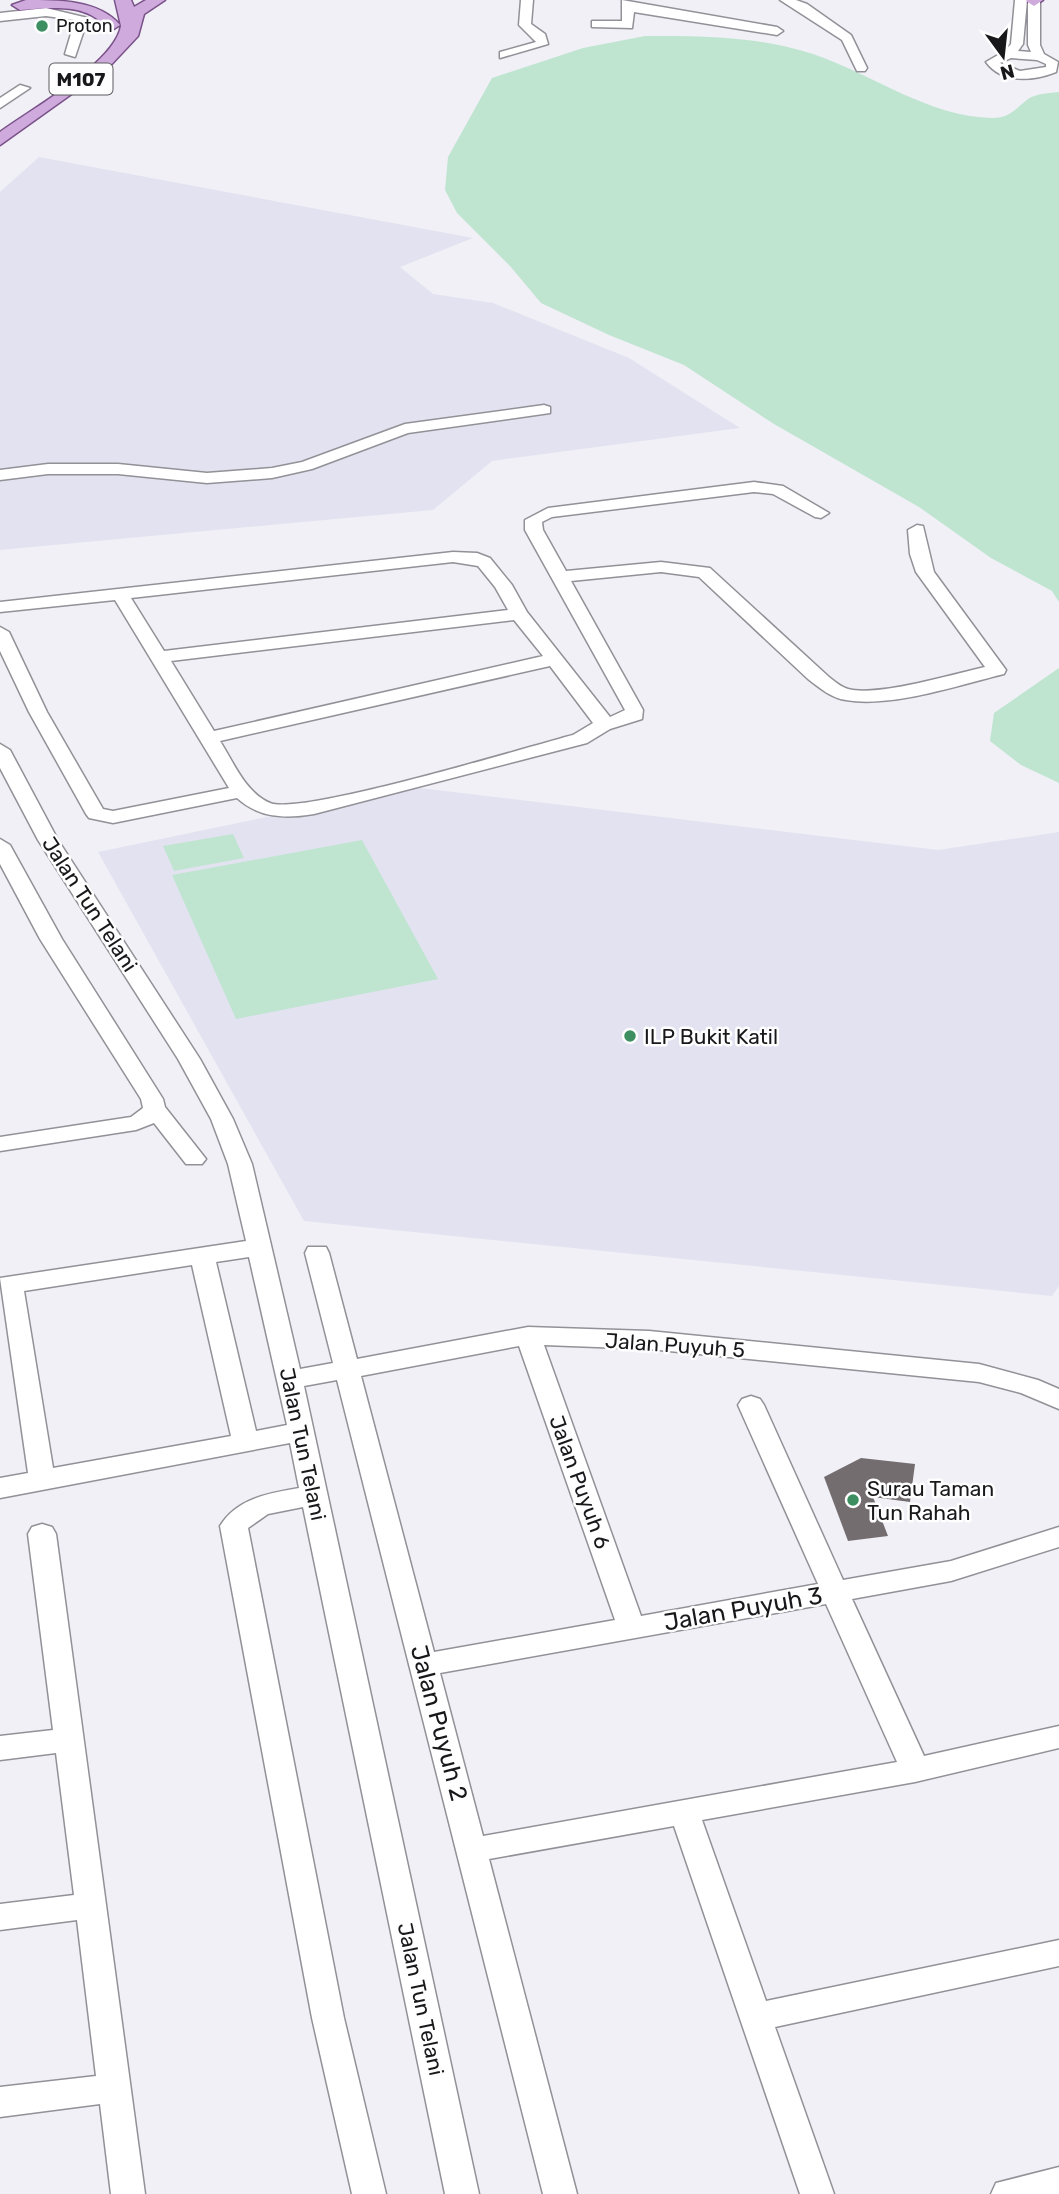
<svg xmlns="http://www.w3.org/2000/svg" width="1059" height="2194" font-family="Rubik,sans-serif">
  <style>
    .built { fill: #e3e2f0 }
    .green { fill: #bfe5d1 }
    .building { fill: #736d70 }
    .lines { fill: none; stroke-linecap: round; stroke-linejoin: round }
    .minor-casing { stroke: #919197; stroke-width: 3 }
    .major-casing { stroke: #7a5289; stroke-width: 3 }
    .minor { fill: #fff; fill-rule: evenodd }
    .major { fill: #cfaadc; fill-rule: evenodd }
    .poi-dot { fill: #3d8f61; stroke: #fefeff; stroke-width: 2.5 }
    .labels { text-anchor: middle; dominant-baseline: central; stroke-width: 5; stroke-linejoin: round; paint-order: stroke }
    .far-poi-label { font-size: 18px; fill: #18181a; stroke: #fefeff; text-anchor: start }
    .shield { fill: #fefeff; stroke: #5d5d5f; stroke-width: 2 }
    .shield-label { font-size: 19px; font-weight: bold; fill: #18181a }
    .street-label { font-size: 21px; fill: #18181a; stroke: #fefeff }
    .poi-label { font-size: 21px; fill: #18181a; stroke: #fefeff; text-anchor: start }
    .near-street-label { font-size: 24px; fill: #18181a; stroke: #fefeff }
  </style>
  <rect width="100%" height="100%" fill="#f0f0f6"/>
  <!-- built -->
  <path class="built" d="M39,157L473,238L400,267L433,294L493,303L629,358L740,428L492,461L433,510L0,550V192Z
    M411,787L938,850L1059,832V1286L1052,1296L304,1221L98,852Z"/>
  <!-- green -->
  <path class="green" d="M645,36C702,36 758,36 813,54C872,74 929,117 992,118C1011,118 1016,108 1028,99C1035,94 1050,93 1059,92V602L1052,591L991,558L919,507L774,424L684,365L609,335L541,303L510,266L457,213L445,190L448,157L492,78L583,48Z
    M1059,668V783L1021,765L990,741L994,713Z
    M233,834L244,858L174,871L163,846Z
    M362,840L438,979L236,1019L172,875Z"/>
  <!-- building -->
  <path class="building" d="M861,1458L915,1464L910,1502L873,1497L888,1536L848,1541L824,1477Z"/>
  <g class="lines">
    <!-- minor casing -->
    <g class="minor-casing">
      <path id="minor" d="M521,0H533L531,24L545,34L548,44L500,58V52L536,42L519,25Z
        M622,0L777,27L783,31L777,35L634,12L632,28L592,27V21H622Z
        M780,0H796L807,4L851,35L867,68L865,71H857L842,40Z
        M1015,0H1027L1023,44L1018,51L1031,52L1028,45V0H1040V45L1044,54L1058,62L1056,72C1033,81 1002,84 986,62L1005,51L1011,44ZM1011,58L1037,60L1046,64V67L1020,71L1000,63Z
        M46,8L88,18L75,57L65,54L75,20L46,16L0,21V13Z
        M20,85L30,88L0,108V98Z
        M544,405L550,407V413L408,433L312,469L272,478L207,483L118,474H48L0,480V470L48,464H118L207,473L272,468L302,462L405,424Z
        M754,482L783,486L829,513L821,518L815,517L773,494L754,492L552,517L542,522L543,530L566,571L661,562L710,568L829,677C834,681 841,687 848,689C878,697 953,674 985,667L916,572L910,554L908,530L917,525L923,526L934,572L1006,670L1004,674C959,685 891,708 846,700C831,698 820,688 808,679L699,577L661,572L571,581L643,710L642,719L610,729L587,743L314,814C285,819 259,818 237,798L113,823L89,818L86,814L29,712L0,651V627L9,632L47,712L103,809L113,811L229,788L115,600L0,612V602L453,552L477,553L490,558L512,585L527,612L610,717L625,710L525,530V520L548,508ZM453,562L478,566L495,587L508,610L164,651L131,598ZM514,620L543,656L214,731L171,661ZM550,666L593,723L573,735C527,747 301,816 270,803C245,792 234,763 220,741Z
        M0,744L10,750L58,840L200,1059L233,1119L252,1164L300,1369L333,1363L305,1253L308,1247H326L329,1253L357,1359L528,1327L649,1331L979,1364L1038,1380L1059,1389V1409L1021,1393L979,1382L649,1349L544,1345L641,1616L818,1584L738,1405L742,1399L751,1396L760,1399L764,1405L843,1580L951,1561L1059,1527V1547L951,1581L852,1599L924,1756L1059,1726V1748L915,1782L702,1820L766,2001L1059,1940V1966L775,2027L834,2194H800L674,1826L489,1859L577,2194H543L337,1380L304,1386L479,2194H445L303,1507L268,1514L248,1528L344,2018L386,2194H352L312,2018L220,1526C237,1498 270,1493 299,1488L290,1443L0,1498V1478L28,1473L0,1278L246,1241L228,1164L211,1119L178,1059L38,840L0,768ZM249,1257L287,1425L256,1431L216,1262ZM192,1265L231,1436L53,1468L24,1291ZM519,1346L615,1620L434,1652L361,1376ZM826,1604L897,1762L483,1836L440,1673Z
        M0,839L10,845L62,939L163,1099L165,1107L206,1159L202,1164H186L154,1123L136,1130L0,1151V1137L131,1117L143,1108L141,1099L40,939L0,864Z
        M42,1524L52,1527L56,1534L145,2194H111L100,2104L0,2117V2087L96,2076L77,1920L0,1930V1904L74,1895L56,1753L0,1760V1736L53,1730L28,1534L32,1527Z
        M1059,2167V2194H991L996,2183Z"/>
    </g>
    <!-- major casing -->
    <g class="major-casing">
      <path id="major" d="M26,0C59,0 99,0 120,25L112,30L106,28C88,2 48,8 20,10L12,5Z
        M115,0H131L134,7L146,0H165L144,14L138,36L108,68L0,145V132C31,109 114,64 121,26Z
        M1043,0L1034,6L1026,1L1027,0Z"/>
    </g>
    <!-- minor -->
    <use href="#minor" class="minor"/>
    <!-- major -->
    <use href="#major" class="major"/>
  </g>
  <!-- markers -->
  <g class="poi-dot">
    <circle cx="42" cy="26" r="7"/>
    <circle cx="630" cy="1036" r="7"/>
    <circle cx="853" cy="1500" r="7"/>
  </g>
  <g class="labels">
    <!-- far-poi labels -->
    <g class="far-poi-label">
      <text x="56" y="26">Proton</text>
    </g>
    <!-- shield labels -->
    <rect class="shield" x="49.5" y="63.5" width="63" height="31" rx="5"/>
    <g class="shield-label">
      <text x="81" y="79">M107</text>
    </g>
    <!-- street labels -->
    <g class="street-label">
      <text transform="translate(90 904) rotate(57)">Jalan Tun Telani</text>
      <text transform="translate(675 1345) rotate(4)">Jalan Puyuh 5</text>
      <text transform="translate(303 1444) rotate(78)">Jalan Tun Telani</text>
      <text transform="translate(580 1482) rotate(70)">Jalan Puyuh 6</text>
      <text transform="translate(421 1999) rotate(78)">Jalan Tun Telani</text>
    </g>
    <!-- poi labels -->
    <g class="poi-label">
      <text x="644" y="1036">ILP Bukit Katil</text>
      <text x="867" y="1488">Surau Taman<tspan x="867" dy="24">Tun Rahah</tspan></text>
    </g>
    <!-- near-street labels -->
    <g class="near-street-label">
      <text transform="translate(743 1609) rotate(-10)">Jalan Puyuh 3</text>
      <text transform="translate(439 1723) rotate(75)">Jalan Puyuh 2</text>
    </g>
  </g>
  <!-- north arrow -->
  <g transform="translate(1003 56) rotate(165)" stroke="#fefeff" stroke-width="5" paint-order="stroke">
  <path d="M0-5L12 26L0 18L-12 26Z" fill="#18181a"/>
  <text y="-10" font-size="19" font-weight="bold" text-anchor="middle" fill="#18181a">N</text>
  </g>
</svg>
